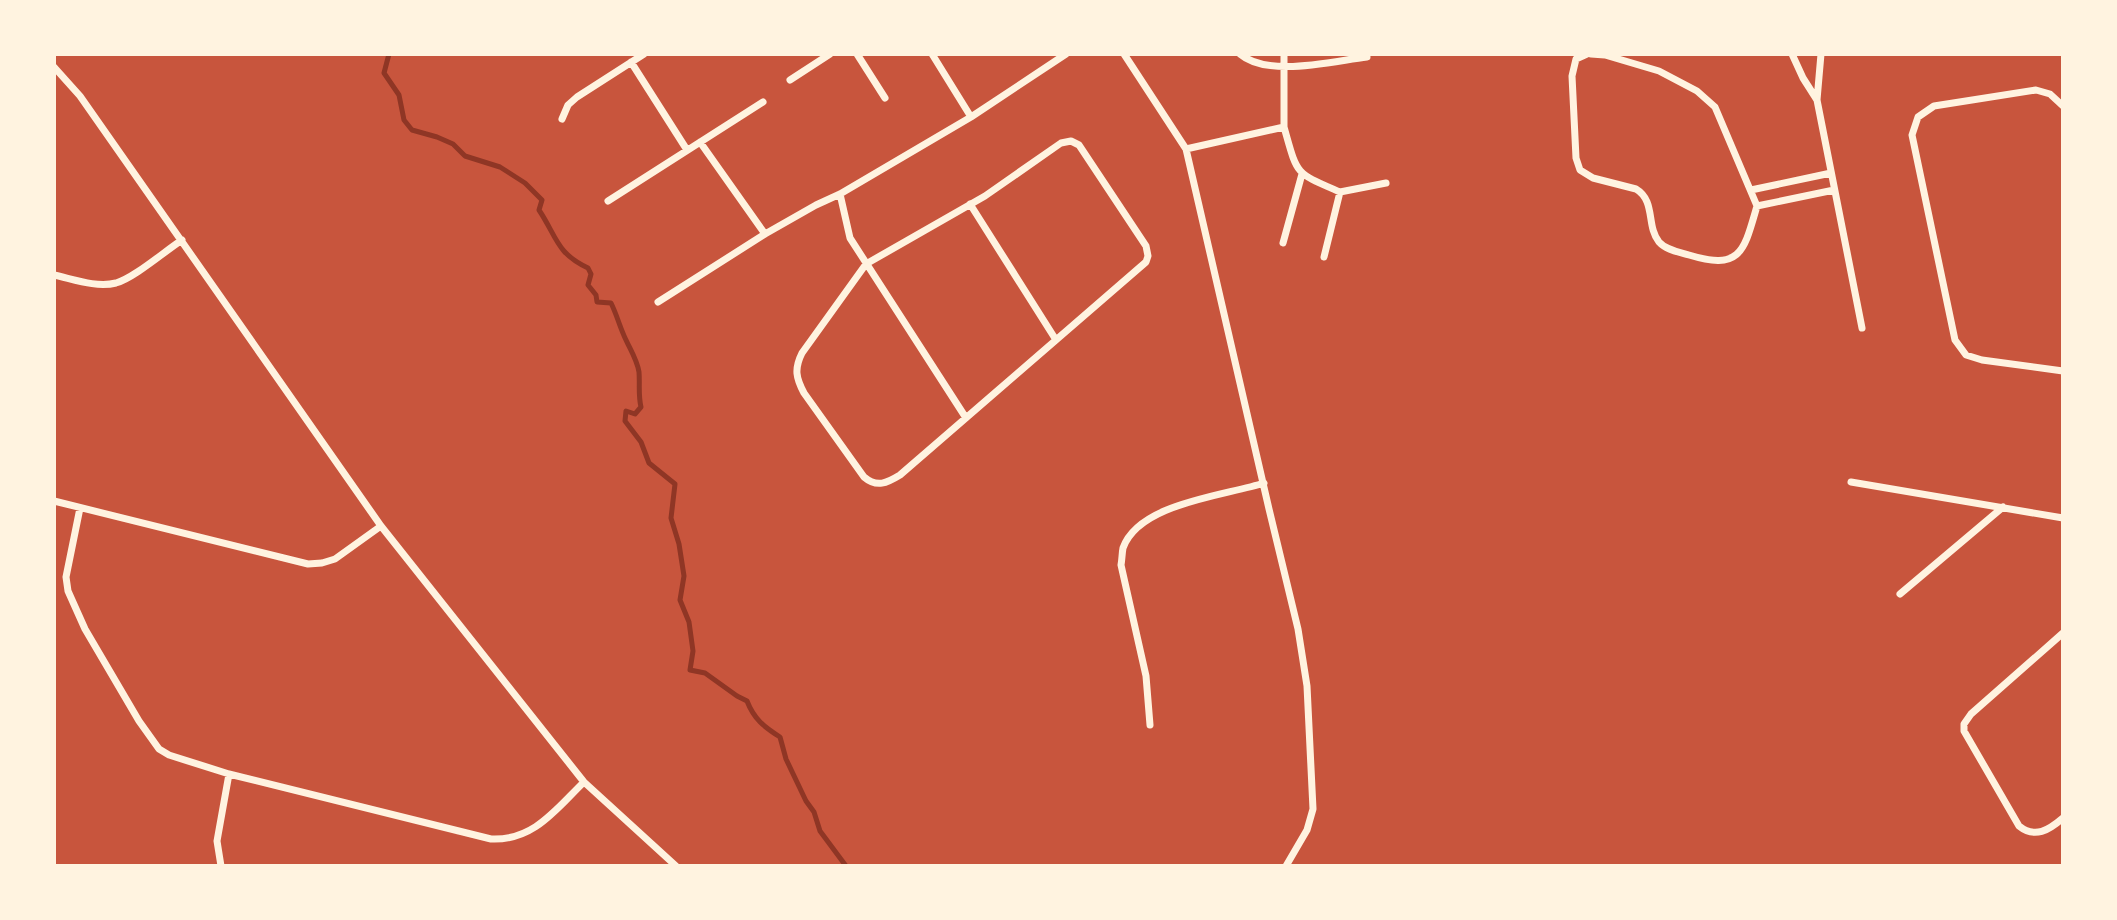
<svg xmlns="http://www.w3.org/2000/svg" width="2117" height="920" font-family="Roboto,sans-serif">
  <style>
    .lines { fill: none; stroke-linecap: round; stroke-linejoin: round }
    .stream { stroke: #8f3625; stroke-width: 5 }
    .minor { stroke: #fff3e0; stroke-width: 7 }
  </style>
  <rect width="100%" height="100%" fill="#c8553d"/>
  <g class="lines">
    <!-- stream -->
    <path class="stream" d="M389,54L384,73L399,95L404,120L412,130L437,137L453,144L465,156L500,167L525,183L542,200L539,210C557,237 556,253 588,268L591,274L588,285L596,295L597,302L611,303C617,315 620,328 626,340C631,351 637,360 639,372C640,384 638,395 641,407L635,414L626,411L625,421L641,442L649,463L675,484L671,518L679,544L684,576L680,600L689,622L693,651L690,670L705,673L737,696L747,701C754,719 764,727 780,737L786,759L806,801L814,812L820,831L846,866"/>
    <!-- minor -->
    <path class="minor" d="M857,54L885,98
      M932,54L971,117
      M1124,54L1186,149L1269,509L1298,629L1307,686L1313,809L1307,830L1286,866
      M1240,54C1268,78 1333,61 1367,57
      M1587,54L1576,59L1572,76L1576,158L1580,170L1593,178L1636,189C1656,201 1646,226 1659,242C1666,250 1679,252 1689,255C1741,271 1744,251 1757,206L1715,107L1697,91L1659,71L1605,55L1591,54
      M1792,54L1803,78L1817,100
      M1821,54L1817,100L1862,328
      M631,62L687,150
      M54,67L80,96L381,526L584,782L676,866
      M790,80L830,54
      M2063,106L2050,94L2036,90L1934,106L1918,117L1912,135L1955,340L1966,355L1982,360L2063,371
      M562,119L568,105L577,97L644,54
      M1284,127C1298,176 1294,172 1340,192L1324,257
      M1071,141L1079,145L1146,246L1148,256L1146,262L900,475C887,483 877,488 864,477L804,393C796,378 794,369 802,353L866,264L985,196L1061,143Z
      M700,142L765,234
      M1186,149L1284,127V54
      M1751,190L1831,173
      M1340,192L1386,183
      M840,194L850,238L966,418
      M608,201L763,102
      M970,204L1056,340
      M1757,206L1834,190
      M1283,243L1302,174
      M54,275C73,279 96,288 116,283C134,278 165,251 182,240
      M658,302L765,234L816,205L840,194L971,117L1066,54
      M1851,482L2063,518
      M54,501L308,564L322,563L335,559L381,526
      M80,508L66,577L68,591L85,629L139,721L159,749L169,755L229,774L491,839C534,841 556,809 584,782
      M1900,594L2003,507
      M2063,633L1971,714L1964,724V731L2019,826C2035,839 2049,830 2063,818
      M1150,725L1146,676L1121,565C1122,560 1122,553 1123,548C1139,503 1224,496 1264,483
      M221,866L217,841L229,774"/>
  </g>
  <!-- border -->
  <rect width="2117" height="920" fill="none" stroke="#fff3e0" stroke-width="112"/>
</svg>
